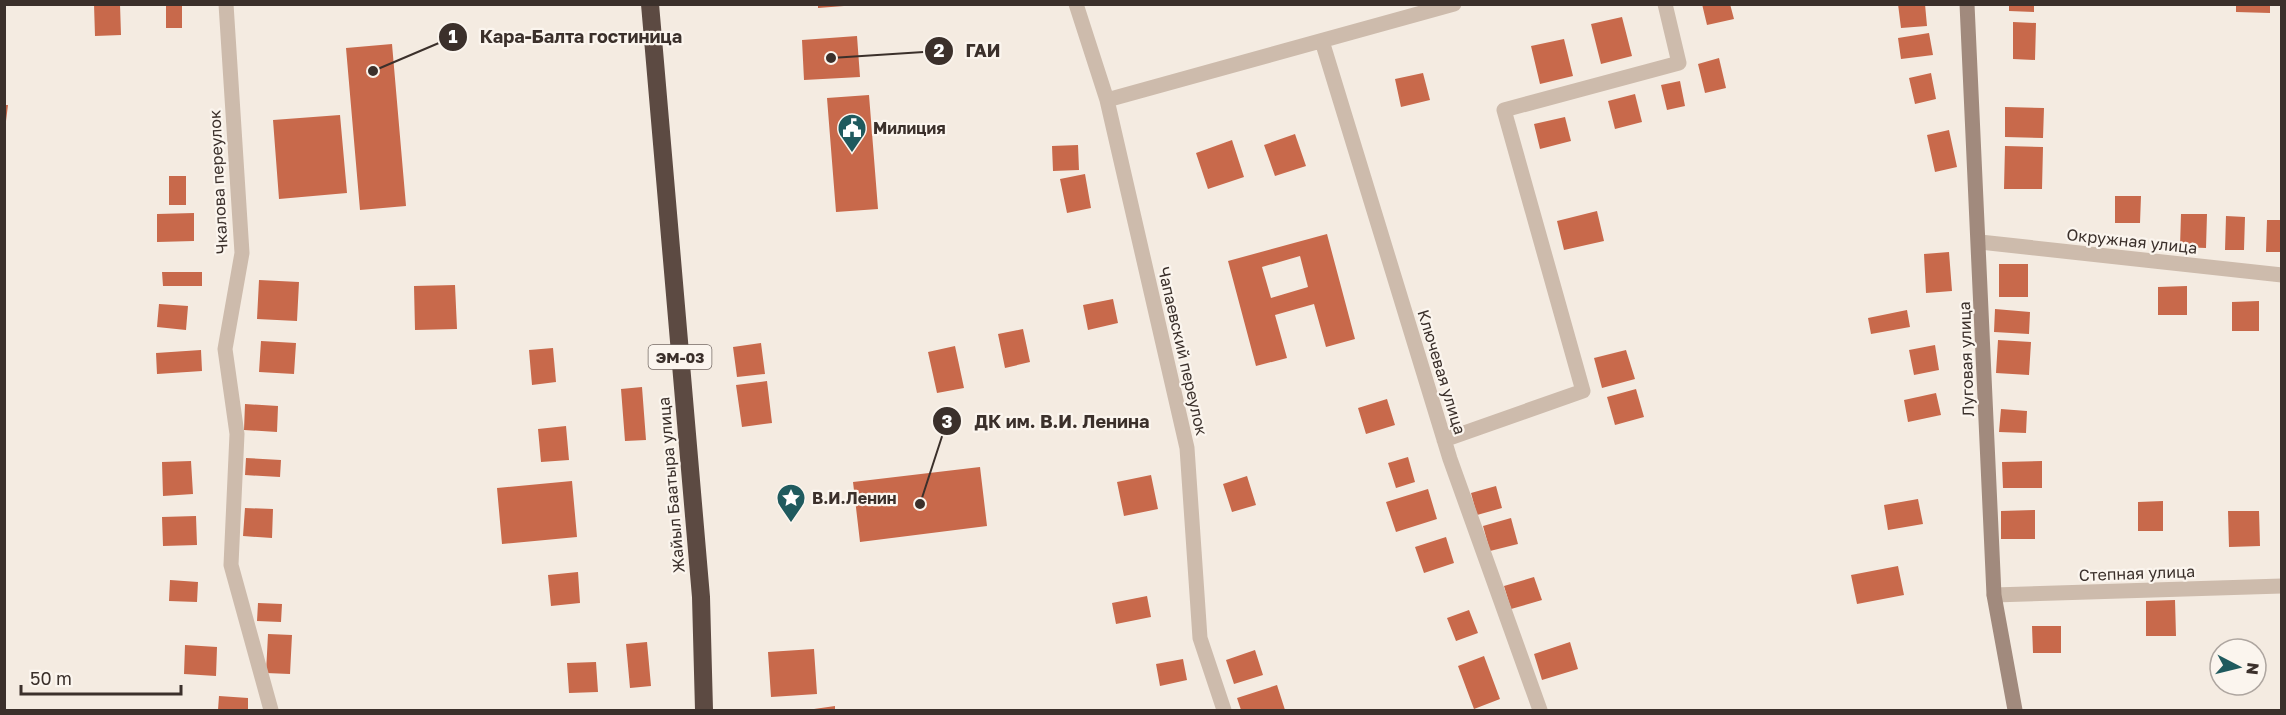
<svg xmlns="http://www.w3.org/2000/svg" width="2286" height="715" font-family="'Golos Text',sans-serif">
  <style>
    .building { fill: #c8694b; fill-rule: evenodd }
    .lines { fill: none; stroke-linecap: round; stroke-linejoin: round }
    .street { stroke: #cdbbac; stroke-width: 15 }
    .secondary { stroke: #a18a7d; stroke-width: 15 }
    .highway { stroke: #5c4a42; stroke-width: 18 }
    .labels { text-anchor: middle; dominant-baseline: central; stroke-width: 4.5; stroke-linejoin: round; paint-order: stroke }
    .shield { fill: #fbf5ee; stroke: #756b66; stroke-width: 1.5 }
    .shield-label { font-size: 15px; font-weight: bold; fill: #3b302b }
    .poi-label { font-size: 16px; font-weight: bold; fill: #3b302b; stroke: #fbf5ee; text-anchor: start }
    .street-label { font-size: 16px; fill: #3b302b; stroke: #fbf5ee }
    .leader { fill: none; stroke: #3b302b; stroke-width: 2 }
    .callout-dot { fill: #3b302b; stroke: #fbf5ee; stroke-width: 2 }
    .mark-label { font-size: 18px; text-anchor: middle; font-weight: bold; fill: #fff }
    .callout-label { font-size: 18px; text-anchor: middle; font-weight: bold; fill: #3b302b; stroke: #fbf5ee; stroke-width: 4.5; stroke-linejoin: round; paint-order: stroke }
  </style>
  <rect width="100%" height="100%" fill="#f4ebe1"/>
  <!-- building -->
  <path class="building" d="M94,4H120L121,35L95,36Z
    M166,4H182V28H166Z
    M818,4H844V6L818,8Z
    M1702,4H1730L1734,19L1707,25Z
    M1898,4H1925L1927,26L1901,28Z
    M2009,4H2034V12L2009,11Z
    M2236,4H2270V13L2236,12Z
    M1622,17L1632,56L1601,64L1591,24Z
    M2013,22L2036,23L2035,60L2013,59Z
    M1929,33L1933,55L1901,59L1898,38Z
    M857,36L860,77L804,80L802,40Z
    M1564,39L1573,76L1540,84L1531,46Z
    M392,44L406,206L360,210L346,48Z
    M1719,58L1726,88L1705,93L1698,64Z
    M1423,73L1430,100L1401,107L1395,79Z
    M1931,73L1936,99L1915,104L1909,78Z
    M1680,81L1685,106L1667,110L1661,85Z
    M1635,94L1642,122L1615,129L1608,101Z
    M869,95L878,209L836,212L827,98Z
    M4,105H8L6,121H4Z
    M2005,107L2044,108L2043,138L2005,137Z
    M340,115L347,193L279,199L273,120Z
    M1565,117L1571,141L1540,149L1534,124Z
    M1949,130L1957,167L1935,172L1927,135Z
    M1295,134L1306,166L1275,176L1264,145Z
    M1232,140L1244,177L1208,189L1196,153Z
    M1078,145L1079,170L1053,171L1052,146Z
    M2005,146L2043,147L2042,189H2004Z
    M1085,174L1091,208L1067,213L1060,179Z
    M169,176H186V205H169Z
    M2115,196H2141L2140,223H2115Z
    M1597,211L1604,241L1564,250L1557,221Z
    M194,213V241L157,242V214Z
    M2181,214H2207L2206,248L2180,247Z
    M2226,216L2245,217L2244,250H2225Z
    M2267,220H2282V252H2266Z
    M1327,234L1355,339L1326,347L1314,304L1275,315L1287,358L1256,366L1228,261ZM1300,256L1308,287L1271,298L1262,267Z
    M1949,252L1952,291L1926,293L1924,254Z
    M1999,264H2028V297H1999Z
    M162,272H202V286H163Z
    M259,280L299,282L297,321L257,319Z
    M455,285L457,329L415,330L414,286Z
    M2187,286V315H2158V287Z
    M1113,299L1118,323L1088,330L1083,305Z
    M2259,301V331H2232V302Z
    M159,304L188,306L186,330L157,327Z
    M1995,309L2030,312L2029,334L1994,332Z
    M1907,310L1910,327L1871,334L1868,318Z
    M1023,329L1030,362L1005,368L998,334Z
    M1998,340L2031,342L2029,375L1996,373Z
    M261,341L296,343L294,374L259,372Z
    M761,343L765,374L737,377L733,347Z
    M1935,345L1939,370L1914,375L1909,350Z
    M955,346L964,388L937,393L928,352Z
    M553,348L556,382L532,385L529,350Z
    M201,350L202,371L157,374L156,353Z
    M1626,350L1635,379L1602,388L1594,358Z
    M767,381L772,423L742,427L736,385Z
    M642,387L646,440L625,441L621,389Z
    M1636,389L1644,417L1615,425L1607,397Z
    M1936,393L1941,415L1908,422L1904,400Z
    M1387,399L1395,425L1366,434L1358,408Z
    M245,404L278,406L277,432L244,430Z
    M2001,409L2027,411L2026,433L1999,432Z
    M566,426L569,460L541,462L538,429Z
    M1408,457L1415,482L1396,488L1388,463Z
    M246,458L281,460L280,477L245,475Z
    M191,461L193,494L163,496L162,462Z
    M2042,461V488H2003L2002,462Z
    M980,467L987,526L860,542L853,482Z
    M1151,475L1158,509L1124,516L1117,482Z
    M1247,476L1256,505L1232,512L1223,484Z
    M572,481L577,537L502,544L497,488Z
    M1496,486L1502,508L1477,515L1471,493Z
    M1428,489L1437,519L1396,532L1386,502Z
    M1918,499L1923,524L1888,530L1884,505Z
    M2163,501V531H2138V502Z
    M245,508L273,509L272,538L243,536Z
    M2035,510V539H2001V511Z
    M2228,511H2259L2260,546L2229,547Z
    M196,516L197,545L163,546L162,517Z
    M1511,518L1518,544L1490,551L1483,526Z
    M1446,537L1454,563L1424,573L1415,547Z
    M1898,566L1904,595L1857,604L1851,575Z
    M578,572L580,603L551,606L548,575Z
    M1534,577L1542,600L1511,609L1504,586Z
    M170,580L198,582L197,602L169,601Z
    M1147,596L1151,617L1116,624L1112,603Z
    M2175,600L2176,636H2146V601Z
    M258,603L282,604L281,622L257,621Z
    M1469,610L1478,633L1456,641L1447,618Z
    M2032,626H2061V653H2033Z
    M268,634L292,635L290,674L266,673Z
    M647,642L651,686L630,688L626,644Z
    M1570,642L1578,669L1542,680L1534,654Z
    M185,645L217,647L216,676L184,674Z
    M814,649L817,694L771,697L768,652Z
    M1255,650L1263,675L1234,684L1226,660Z
    M1484,656L1500,699L1474,709L1458,666Z
    M1183,659L1187,680L1160,686L1156,664Z
    M596,662L598,692L569,693L567,663Z
    M1277,685L1285,710H1241L1237,698Z
    M219,696L248,698V710H218Z
    M835,706V710H814V709Z"/>
  <g class="lines">
    <!-- street -->
    <path class="street" d="M226,4L242,253L225,349L237,434L231,565L271,710
      M1076,4L1107,100L1187,448L1200,638L1224,710
      M1322,41L1450,459L1540,710
      M1107,100L1454,4
      M1980,242L2282,275
      M1444,440L1583,391L1504,110L1679,63L1665,4
      M1994,595L2282,586"/>
    <!-- secondary -->
    <path class="secondary" d="M1967,4L1994,595L2015,710"/>
    <!-- highway -->
    <path class="highway" d="M650,4L701,597L704,710"/>
  </g>
  <!-- icons -->
  <defs>
    <g id="civic-pin" transform="scale(1.5)"><path d="M0 17L-7.5 6A9.5 9.5 0 1 1 7.5 6Z" fill="#1f5a5e" stroke="#fbf5ee"/><path d="M-.6-6.5H3V-4.5H.6V-3L4-1V1h2V6H-6V1h2V-1L-.6-3ZM-1.2 2.5V6h2.4V2.5Z" fill="#fff"/></g>
    <g id="sight-pin" transform="scale(1.5)"><path d="M0 17L-7.5 6A9.5 9.5 0 1 1 7.5 6Z" fill="#1f5a5e" stroke="#fbf5ee"/><path d="M0-6L1.8-2.2L6-1.7L2.9 1.2L3.7 5.4L0 3.3L-3.7 5.4L-2.9 1.2L-6-1.7L-1.8-2.2Z" fill="#fff"/></g>
  </defs>
  <g fill-rule="evenodd">
    <use href="#civic-pin" x="852" y="128"/>
    <use href="#sight-pin" x="791" y="498"/>
  </g>
  <g class="labels">
    <!-- shield labels -->
    <rect class="shield" x="648.5" y="345" width="63" height="24" rx="4.5"/>
    <g class="shield-label">
      <text x="680" y="357">ЭМ-03</text>
    </g>
    <!-- poi labels -->
    <g class="poi-label">
      <text x="873" y="128">Милиция</text>
      <text x="812" y="498">В.И.Ленин</text>
    </g>
    <!-- street labels -->
    <g class="street-label">
      <text transform="translate(218 182) rotate(-93)">Чкалова переулок</text>
      <text transform="translate(2132 241) rotate(6)">Окружная улица</text>
      <text transform="translate(1183 351) rotate(77)">Чапаевский переулок</text>
      <text transform="translate(1966 359) rotate(-92)">Луговая улица</text>
      <text transform="translate(1442 372) rotate(73)">Ключевая улица</text>
      <text transform="translate(671 485) rotate(-95)">Жайыл Баатыра улица</text>
      <text transform="translate(2137 573) rotate(-2)">Степная улица</text>
    </g>
  </g>
  <!-- callouts -->
  <path class="leader" d="M373 71L453 37M831 58L939 51M920 504L947 421"/>
  <g class="callout-dot">
    <circle cx="373" cy="71" r="6"/>
    <circle cx="831" cy="58" r="6"/>
    <circle cx="920" cy="504" r="6"/>
    <circle cx="453" cy="37" r="15"/>
    <circle cx="939" cy="51" r="15"/>
    <circle cx="947" cy="421" r="15"/>
  </g>
  <g class="mark-label">
    <text x="453" y="43">1</text>
    <text x="939" y="57">2</text>
    <text x="947" y="428">3</text>
  </g>
  <g class="callout-label">
    <text x="581" y="43">Кара-Балта гостиница</text>
    <text x="983" y="57">ГАИ</text>
    <text x="1062" y="428">ДК им. В.И. Ленина</text>
  </g>
  <!-- border -->
  <rect width="2286" height="715" fill="none" stroke="#3b302b" stroke-width="12"/>
  <!-- north arrow -->
  <g transform="translate(2238 667) rotate(97)"><circle r="28" fill="#fbf5ee" stroke="#aea6a0" stroke-width="1.5"/>
  <path d="M0-4.5L10 22L0 15L-10 22Z" fill="#1f5a5e"/>
  <text y="-9" font-size="16" font-weight="bold" text-anchor="middle" fill="#3b302b">N</text>
  </g>
  <!-- scale -->
  <path d="M21 685v9h160v-9" fill="none" stroke="#3b302b" stroke-width="3"/>
  <text x="30" y="685" font-size="18" fill="#3b302b" stroke="#fbf5ee" stroke-width="4.5" paint-order="stroke">50 m</text>
</svg>
